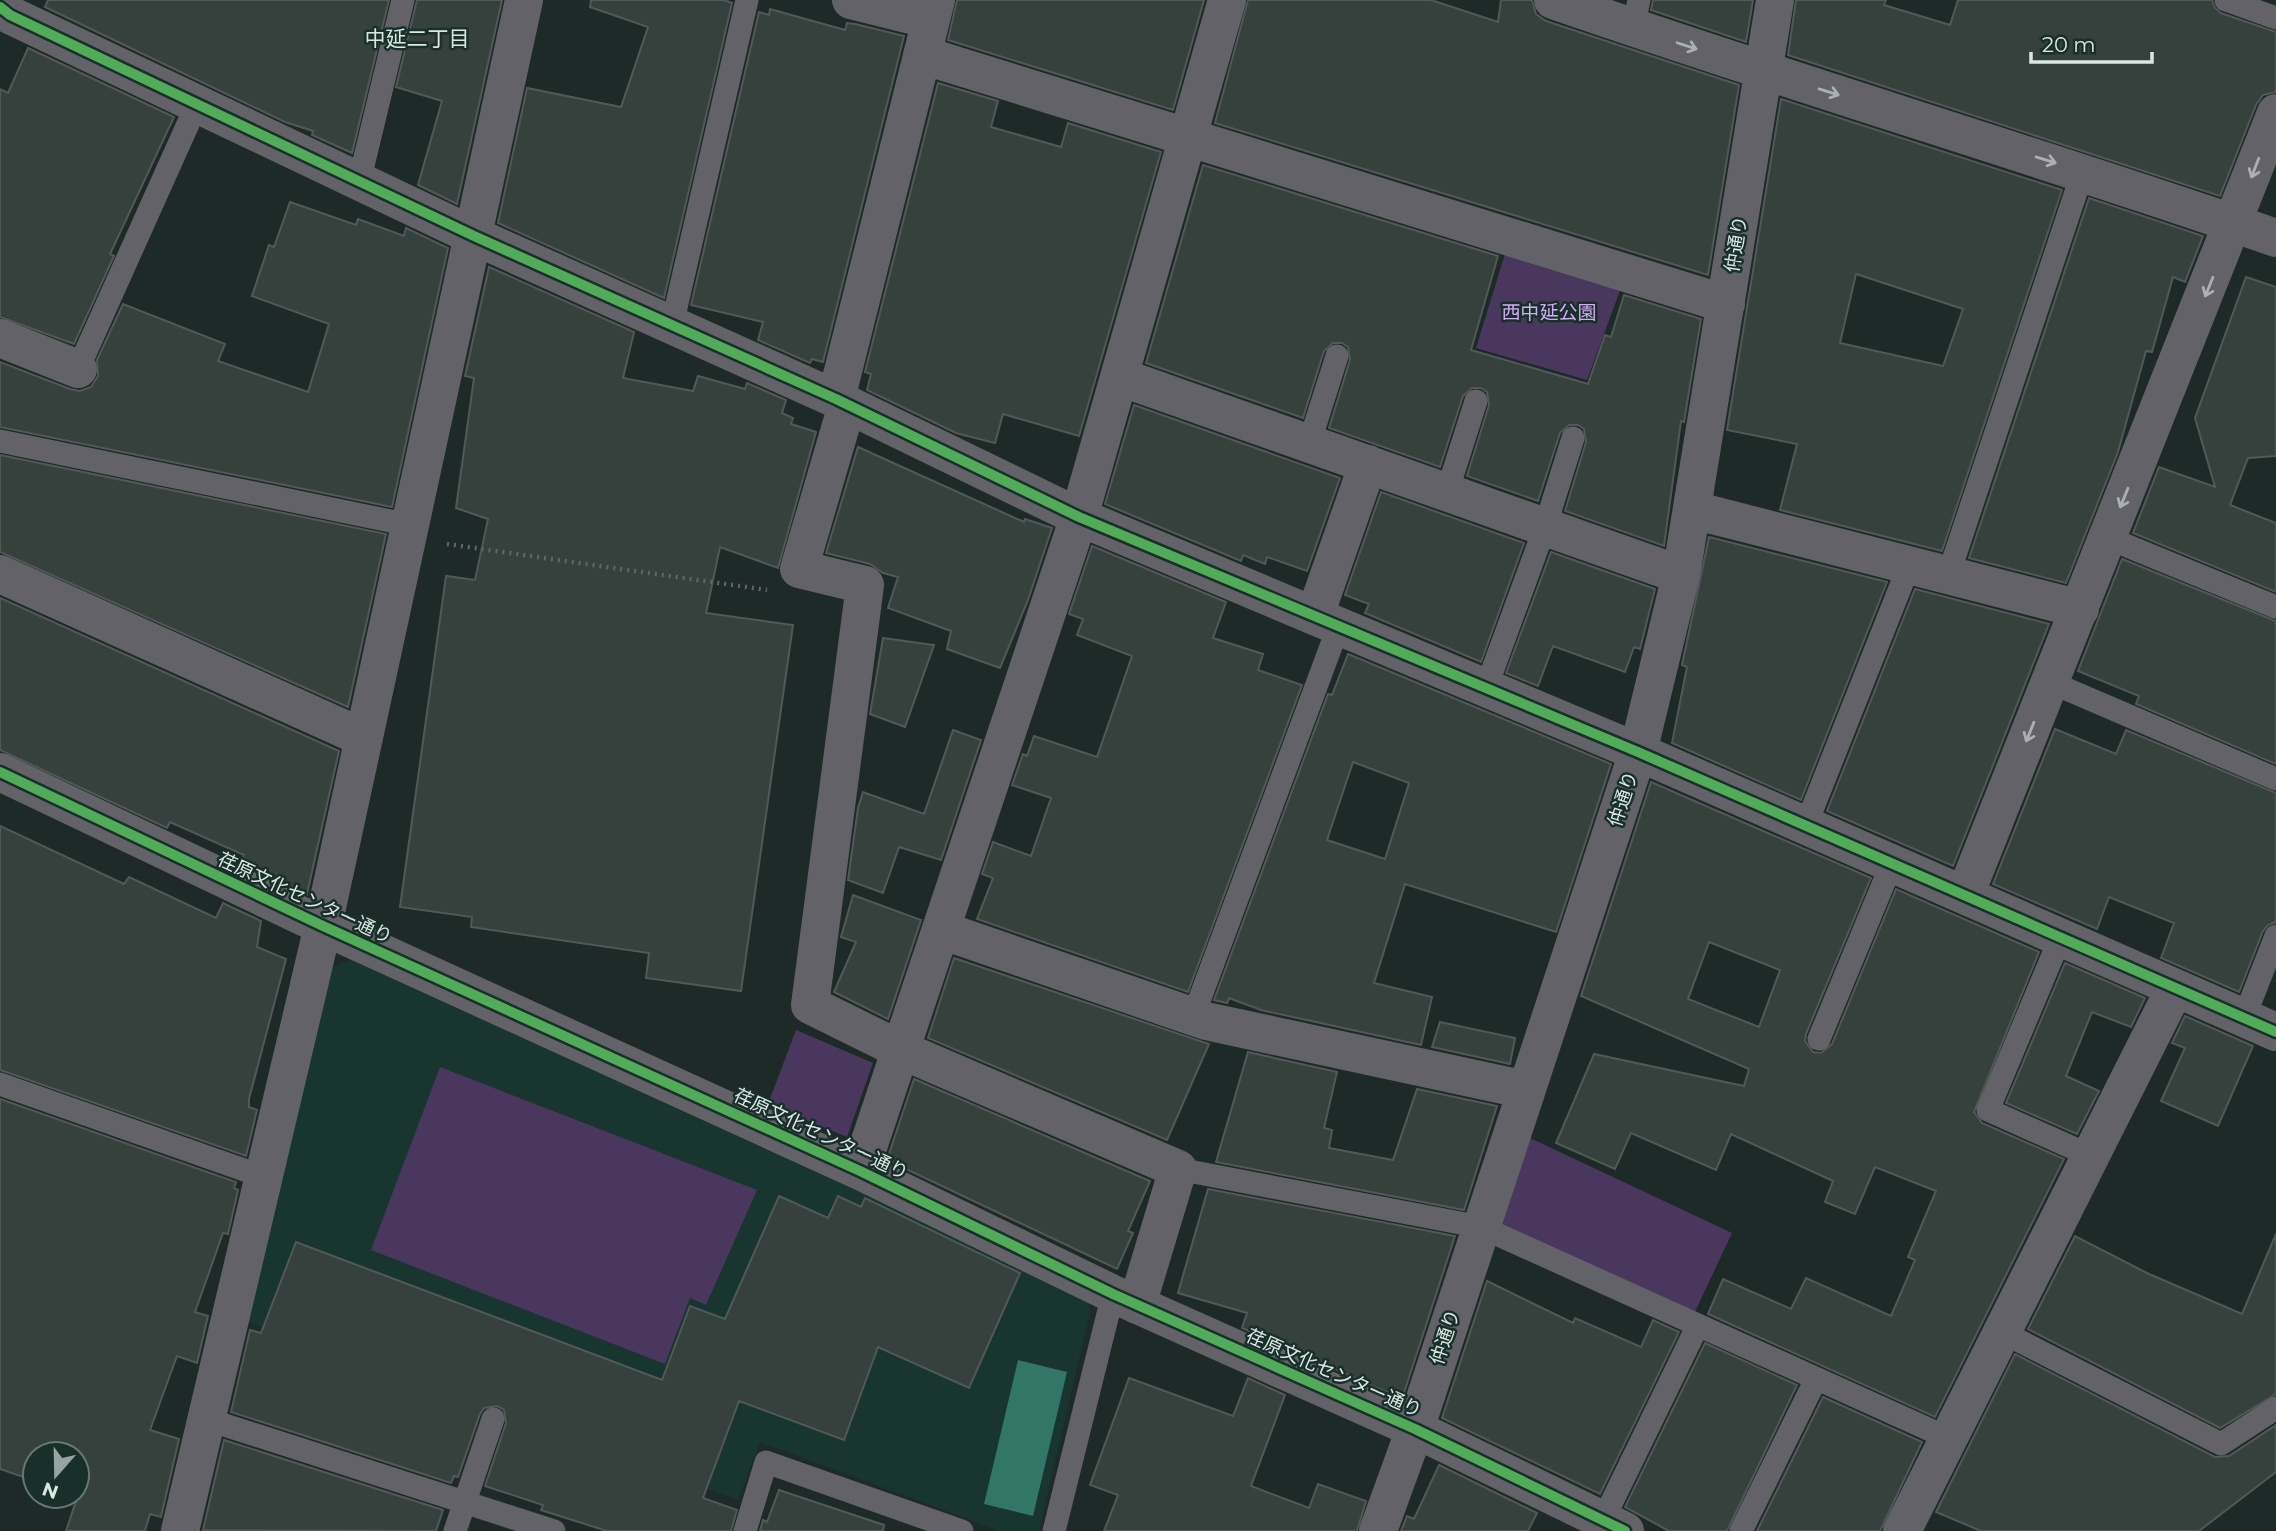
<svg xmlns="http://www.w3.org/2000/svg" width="2276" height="1531" font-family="Montserrat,'Noto Sans JP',sans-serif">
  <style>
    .built { fill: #19352f }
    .green { fill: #4a375d }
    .water { fill: #317667 }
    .building { fill: #36403d; stroke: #505957; stroke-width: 2; fill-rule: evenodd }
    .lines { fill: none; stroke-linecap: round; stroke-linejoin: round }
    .path { stroke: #616567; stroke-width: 4.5; stroke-dasharray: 2 5; stroke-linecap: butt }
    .lane { stroke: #626268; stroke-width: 23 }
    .street { stroke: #626268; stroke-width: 38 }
    .cycleway-casing { stroke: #192f29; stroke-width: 15 }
    .cycleway { stroke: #51ab58; stroke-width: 10 }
    .oneway { stroke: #a9b1b1 }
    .labels { text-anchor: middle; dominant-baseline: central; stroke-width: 5; stroke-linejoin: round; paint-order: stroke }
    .street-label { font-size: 19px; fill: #d9e6e2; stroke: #192f29 }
    .park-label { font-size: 19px; fill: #d2acf5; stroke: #192f29 }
    .neighbourhood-label { font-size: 21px; fill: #d9e6e2; stroke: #192f29 }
  </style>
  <rect width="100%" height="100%" fill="#1e2a27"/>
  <!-- built -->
  <path class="built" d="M351,960L1087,1294L1090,1313L1039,1531H1000L760,1442L738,1500L246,1321L329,969Z"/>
  <!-- green -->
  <path class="green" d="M1509,241L1625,277L1587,380L1476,348Z
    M796,1030L873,1063L847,1137L768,1104Z
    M440,1067L757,1190L706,1305L690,1298L665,1364L371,1250Z
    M1530,1138L1732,1233L1692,1318L1501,1229Z"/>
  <!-- water -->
  <path class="water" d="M1018,1360L1067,1372L1033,1516L984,1504Z"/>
  <!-- building -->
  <path class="building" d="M48,0H389L352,153L312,135L313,131L285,122L45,7Z
    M417,0H502L457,204L418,185L442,101L396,87Z
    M591,0H724L732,3L664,298L498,223L527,88L621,107L648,27L590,7Z
    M957,0H1204L1173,110L948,40Z
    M1248,0H1431L1498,22L1501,0H1532L1536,14L1546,21L1739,85L1708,275L1215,123Z
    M1653,0H1753L1746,42L1651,10Z
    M1796,0H1886L1884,5L1950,25L1958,0H2212L2215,8L2221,13L2276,32V92L2263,95L2256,105L2220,196L1788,55Z
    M770,9L845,30L847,23L855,24L904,36L823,362L812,359L810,363L758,340L763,322L691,305L759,12L769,15Z
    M28,48L174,117L110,254L114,256L74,344L0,317V89L8,93Z
    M938,83L998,101L991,127L1061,147L1068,123L1161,152L1079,436L1003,414L995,443L956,433L867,390L871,374L865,372Z
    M1781,99L2062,190L1942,551L1780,510L1797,444L1727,430ZM1856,274L1963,309L1943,366L1840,343Z
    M1203,165L1498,256L1471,350L1588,384L1605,335L1611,337L1624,295L1701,319L1684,422L1681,421L1664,546L1565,511L1586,442L1584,429L1578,425H1569L1560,433L1538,501L1467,476L1489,405L1487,392L1481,388H1472L1463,396L1440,467L1329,428L1350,360L1348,347L1342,343H1333L1324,351L1303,418L1146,363Z
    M2089,198L2203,236L2185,282L2173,277L2152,352L2146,351L2118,452L2066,583L1969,558Z
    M290,202L356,225L358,219L404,236L406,228L448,248L392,507L0,427V362L70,389L80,391L91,387L98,376L97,360L123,304L225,344L218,361L308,392L329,324L252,296L269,245L274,247Z
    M489,267L634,332L623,378L693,391L698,376L745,389L747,383L786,400L782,413L793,418L791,424L816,432L778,568L720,547L706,613L793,625L741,991L646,978L649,953L471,927L472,917L400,907L446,576L475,580L488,519L456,508L474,378L465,376Z
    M2246,277L2276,287V456L2248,458L2230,505L2276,523V592L2133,533L2159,467L2215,487L2195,418Z
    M1134,405L1340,478L1307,571L1267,557L1265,564L1243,555L1241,561L1105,504Z
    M858,447L1024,522L1025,519L1052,528L1028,600L1000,668L947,649L951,631L888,608L898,577L883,573L870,564L826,553Z
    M0,455L386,534L348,707L0,552Z
    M1381,492L1524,543L1481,662L1365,613L1369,604L1345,595Z
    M1709,537L1887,582L1801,800L1672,743L1687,667L1682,665Z
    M1092,546L1226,602L1213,638L1263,654L1258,670L1302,685L1188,992L977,919L993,878L982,874L993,842L1031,856L1051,798L1012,785L1023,754L1027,756L1034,736L1097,757L1132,656L1077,635L1083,619L1069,614Z
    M1551,552L1655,589L1640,649L1634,647L1625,672L1553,646L1538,686L1506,673Z
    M2122,559L2276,621V764L2136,704L2139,696L2078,671Z
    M1915,589L2049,624L1953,866L1827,811Z
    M0,598L339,751L307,894L241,863L244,855L170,822L167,828L0,750Z
    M883,638L934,645L905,727L870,714Z
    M1348,654L1611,764L1556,932L1405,884L1374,983L1432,997L1421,1045L1261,1010L1229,998L1227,1003L1214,1000L1328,694L1332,695ZM1353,762L1409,783L1385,859L1327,840Z
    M2055,729L2116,754L2126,730L2276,793V922L2268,925L2263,931L2239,992L2161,958L2174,923L2109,897L2097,929L1993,884Z
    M953,730L981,740L941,860L899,847L883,893L848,880L858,808L863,792L924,814Z
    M1651,782L1871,878L1806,1034L1805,1041L1813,1052L1821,1053L1832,1044L1896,889L2039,952L1974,1112L1982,1123L2064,1159L1935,1417L1708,1314L1723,1279L1791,1309L1806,1278L1891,1316L1915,1260L1908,1257L1936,1191L1875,1167L1855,1214L1825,1202L1833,1181L1731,1134L1716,1170L1631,1133L1615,1169L1556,1143L1594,1054L1744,1086L1749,1069L1581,996ZM1709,942L1780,970L1759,1027L1688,999Z
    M0,826L124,884L129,877L216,918L223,903L261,921L257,947L286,959L249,1099V1107L257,1110L246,1156L0,1070Z
    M853,895L921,920L888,1019L834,992L856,942L841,937Z
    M954,958L1209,1044L1167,1140L928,1038Z
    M2065,963L2145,998L2131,1027L2092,1012L2066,1076L2099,1091L2077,1134L2006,1103Z
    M2185,1016L2253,1046L2218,1126L2161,1101L2185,1048L2172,1043Z
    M1440,1022L1515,1038L1510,1064L1432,1047Z
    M1248,1052L1337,1072L1324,1128L1332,1130L1329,1148L1393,1160L1417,1089L1497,1106L1464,1210L1216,1162Z
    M914,1079L1150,1181L1128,1231L1133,1233L1117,1269L887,1160Z
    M0,1099L236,1182L234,1188L238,1190L228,1234L223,1233L195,1312L208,1316L197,1363L177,1356L150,1430L179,1439L161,1517L150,1514L145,1531H66L78,1495L77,1454H35V1481L0,1469Z
    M1208,1189L1455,1236L1402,1399L1242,1328L1247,1313L1178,1293Z
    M779,1196L828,1218L838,1196L861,1207L865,1198L1020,1273L969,1388L878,1347L844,1440L739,1401L703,1498L737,1510L731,1531H607L541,1510L543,1505L485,1486L506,1423L504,1410L497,1406L484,1408L480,1414L458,1477L454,1476L451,1483L231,1412L250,1330L261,1333L296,1242L662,1380L690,1306L725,1319Z
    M2276,1234V1394L2220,1428L2028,1329L2075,1236L2149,1274L2242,1314Z
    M1487,1281L1573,1323L1575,1318L1641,1347L1653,1320L1679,1332L1600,1494L1442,1418Z
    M1705,1343L1797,1385L1727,1531H1669L1625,1507Z
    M2015,1354L2215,1457L2229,1456L2276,1425V1472L2199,1531H1981L1936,1512Z
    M1129,1378L1233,1416L1248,1378L1285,1395L1251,1486L1309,1508L1318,1484L1366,1501L1357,1531H1104L1118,1495L1090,1485Z
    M1823,1397L1922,1442L1880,1531H1757Z
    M224,1440L443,1510L436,1531L203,1530Z
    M1439,1465L1537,1513L1528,1531H1401L1407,1516L1414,1519Z
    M779,1490L884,1525L883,1531H760L763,1520L767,1522Z"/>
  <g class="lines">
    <!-- path -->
    <path class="path" d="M447,544L767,590"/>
    <!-- lane -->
    <path class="lane" d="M2226,0L2276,18
      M1633,28L1639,0
      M359,182L403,0
      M672,325L747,0
      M78,369L197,104
      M0,441L410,525
      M1309,444L1337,356
      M1447,492L1476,401
      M2108,538L2276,607
      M1949,573L2083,171
      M2050,682L2276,779
      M1486,688L1545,527L1573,438
      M1806,825L1910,563
      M2061,936L1988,1110L2091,1156
      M1193,1017L1339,625
      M2244,1018L2276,936
      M1819,1039L1892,863
      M0,1084L264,1177
      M1178,1169L1481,1227L1948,1438
      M2002,1332L2221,1444L2276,1408
      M206,1419L554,1531
      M1603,1520L1698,1325
      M455,1531L493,1419
      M745,1531L766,1462L962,1531
      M1054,1531L1113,1294
      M1741,1531L1816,1379"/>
    <!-- street -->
    <path class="street" d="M851,0L931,20
      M1553,0C1792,83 2036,155 2276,238
      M0,7L10,15L474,236L836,399L1079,517L1638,752L2276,1032
      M922,55L1726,304
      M0,338L78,369
      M1120,377L1681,575
      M836,399L936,0
      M847,405L799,569L865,585L810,1005L901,1050L1178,1169L1137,1305
      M1693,510L2080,609
      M0,574L364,738
      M1315,615L1368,464
      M0,772L323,926L860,1171L1113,1294L1415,1429L1625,1531
      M1965,895L2276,113
      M941,930L1206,1021L1526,1090
      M860,1171L1079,517L1227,0
      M180,1531L323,926L524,0
      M1378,1531L1415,1429L1638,752L1681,575L1775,0
      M1902,1531L2175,988"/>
    <!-- cycleway casing -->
    <g class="cycleway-casing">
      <path id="cycleway" d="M0,7L10,15L474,236L836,399L1079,517L1638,752L2276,1032
        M0,772L323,926L860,1171L1113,1294L1415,1429L1625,1531"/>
    </g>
    <!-- cycleway -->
    <use href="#cycleway" class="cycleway"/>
  </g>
  <!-- one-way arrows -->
  <defs><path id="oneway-shaft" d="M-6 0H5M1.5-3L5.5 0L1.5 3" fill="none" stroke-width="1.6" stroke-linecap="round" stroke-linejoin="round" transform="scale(1.75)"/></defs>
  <g class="oneway">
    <use href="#oneway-shaft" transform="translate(1687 46) rotate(18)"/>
    <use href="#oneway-shaft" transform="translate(1829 92) rotate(17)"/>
    <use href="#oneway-shaft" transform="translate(2046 160) rotate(17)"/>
    <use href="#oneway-shaft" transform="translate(2255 168) rotate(111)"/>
    <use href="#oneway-shaft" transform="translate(2209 287) rotate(112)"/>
    <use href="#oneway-shaft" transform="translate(2124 498) rotate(112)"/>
    <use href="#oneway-shaft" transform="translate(2030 732) rotate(112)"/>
  </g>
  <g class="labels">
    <!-- street labels -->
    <g class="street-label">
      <text transform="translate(1736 244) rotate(-81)">仲通り</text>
      <text transform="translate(1623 799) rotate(-72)">仲通り</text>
      <text transform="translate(305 898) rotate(25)">荏原文化センター通り</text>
      <text transform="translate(821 1134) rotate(25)">荏原文化センター通り</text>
      <text transform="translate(1445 1337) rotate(-72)">仲通り</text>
      <text transform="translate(1334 1373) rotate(24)">荏原文化センター通り</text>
    </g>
    <!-- park labels -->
    <g class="park-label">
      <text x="1549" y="312">西中延公園</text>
    </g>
    <!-- neighbourhood labels -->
    <g class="neighbourhood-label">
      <text x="417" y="38">中延二丁目</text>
    </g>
  </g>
  <!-- north arrow -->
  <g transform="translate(56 1475) rotate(200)"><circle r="33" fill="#192f29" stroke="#667873" stroke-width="2"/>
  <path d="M0-5L12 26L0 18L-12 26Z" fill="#98a4a1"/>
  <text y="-10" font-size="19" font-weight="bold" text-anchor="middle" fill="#d9e6e2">N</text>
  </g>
  <!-- scale -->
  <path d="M2031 52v10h121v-10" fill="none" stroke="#d9e6e2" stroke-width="3.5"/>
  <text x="2042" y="52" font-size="21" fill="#d9e6e2" stroke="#192f29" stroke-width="5" paint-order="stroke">20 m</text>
</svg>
